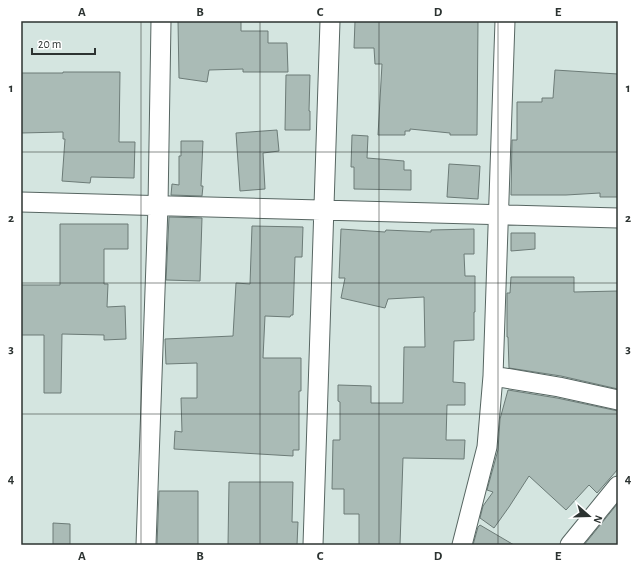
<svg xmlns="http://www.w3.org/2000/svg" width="639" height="566" font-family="'Alegreya Sans',sans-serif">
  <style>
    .building { fill: #aabbb6; stroke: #6c7b77 }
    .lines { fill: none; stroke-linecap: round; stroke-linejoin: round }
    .minor-casing { stroke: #576662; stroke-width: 21 }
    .minor { stroke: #fff; stroke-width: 19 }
    .grid { fill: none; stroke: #2c3331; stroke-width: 1; stroke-opacity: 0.55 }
    .neatline { fill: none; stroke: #2c3331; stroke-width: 1.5 }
    .grid-label { font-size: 13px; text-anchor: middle; font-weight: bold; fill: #2c3331 }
  </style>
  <rect width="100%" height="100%" fill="#d4e5e0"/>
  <!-- building -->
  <path class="building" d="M178,21H241V31H268V43H287L288,72H243V69L209,70L207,82L179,78Z
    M355,21H478L477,135H450V133L410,129V131H405V135H378L382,64H375L374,48H354Z
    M555,70L618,74V197H600V193L566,195H511L512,140H517V102H542V98H553Z
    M63,72H120L119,142H135L134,178L91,177L90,183L62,181L65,139H63V132L21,133V73H63Z
    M286,75H310L309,111H310V130H285Z
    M277,130L279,151L263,153L265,189L240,191L236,133Z
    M352,135L368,136L367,158L404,161V170H411V190L354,189V167H351Z
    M181,141H203L201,186H203L202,196L171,195L172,184L179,185V156H181Z
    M449,164L480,166L478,199L447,197Z
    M169,217L202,218L200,281L166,280Z
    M60,224H128V249H104V284H108L107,307L125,306L126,339L104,340V335L62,334L61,393H44V335H21V285H60Z
    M252,226L303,227L302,257H295L293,315H291L290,317L265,316L263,358H301V391H299V450H293V456L174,449L175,431L182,432L181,398H197V363L166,364L165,339L233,336L236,283L250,284Z
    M341,229L385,232L386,230L431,232V230L474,229V254H464L465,276H475V312H474V340L454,341L453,382L465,383V405H447L446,440H465L464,459L403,458L400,545H359V514H344V489H332L333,440H340V402L338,401V385L371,386V403H403L404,347H425L424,297L388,299L385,308L341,298L345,278H339Z
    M511,233H535V249L511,251Z
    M511,277H574V292L618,291V389L561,376L509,368L508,337H507V293H510Z
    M508,390L557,398L618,411V469L597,493L589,485L566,510L529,476L509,507L494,528L480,518L483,506L493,492L487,490L498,450L500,419Z
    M229,482H293L292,522H298L297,545H228Z
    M159,491H198V545H157Z
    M618,503V545H584Z
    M53,523L70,524V545H53Z
    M480,525L514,545H473L478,527Z"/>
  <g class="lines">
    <!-- minor casing -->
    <g class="minor-casing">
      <path id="minor" d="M21,202L618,218
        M493,376L559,387L618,400
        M146,545L158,206L161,21
        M313,545L330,21
        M462,545L487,447L493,376L505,21
        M570,545L618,486"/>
    </g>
    <!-- minor -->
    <use href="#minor" class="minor"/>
  </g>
  <!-- grid -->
  <path class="grid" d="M141,21V545M260,21V545M379,21V545M498,21V545M21,152H618M21,283H618M21,414H618"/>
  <!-- border -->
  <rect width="639" height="566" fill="none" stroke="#ffffff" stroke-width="44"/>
  <!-- north arrow -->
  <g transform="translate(589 516) rotate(110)" stroke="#ffffff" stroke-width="3" paint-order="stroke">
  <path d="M0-3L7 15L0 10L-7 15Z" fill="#2c3331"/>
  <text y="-6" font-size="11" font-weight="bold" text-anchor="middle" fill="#2c3331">N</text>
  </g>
  <!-- scale -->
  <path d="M32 48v6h63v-6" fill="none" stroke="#2c3331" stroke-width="2"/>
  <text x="38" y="48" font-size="12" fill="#2c3331" stroke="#ffffff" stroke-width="3" paint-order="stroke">20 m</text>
  <rect x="22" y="22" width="595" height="522" class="neatline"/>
  <g class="grid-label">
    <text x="82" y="16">A</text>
    <text x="200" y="16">B</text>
    <text x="320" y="16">C</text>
    <text x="438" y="16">D</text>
    <text x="558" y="16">E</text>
    <text x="11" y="92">1</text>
    <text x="628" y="92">1</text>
    <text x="11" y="222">2</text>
    <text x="628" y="222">2</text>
    <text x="11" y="353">3</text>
    <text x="628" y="353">3</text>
    <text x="11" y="483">4</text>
    <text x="628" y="483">4</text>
    <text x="82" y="560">A</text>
    <text x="200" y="560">B</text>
    <text x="320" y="560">C</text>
    <text x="438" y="560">D</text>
    <text x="558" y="560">E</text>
  </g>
</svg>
